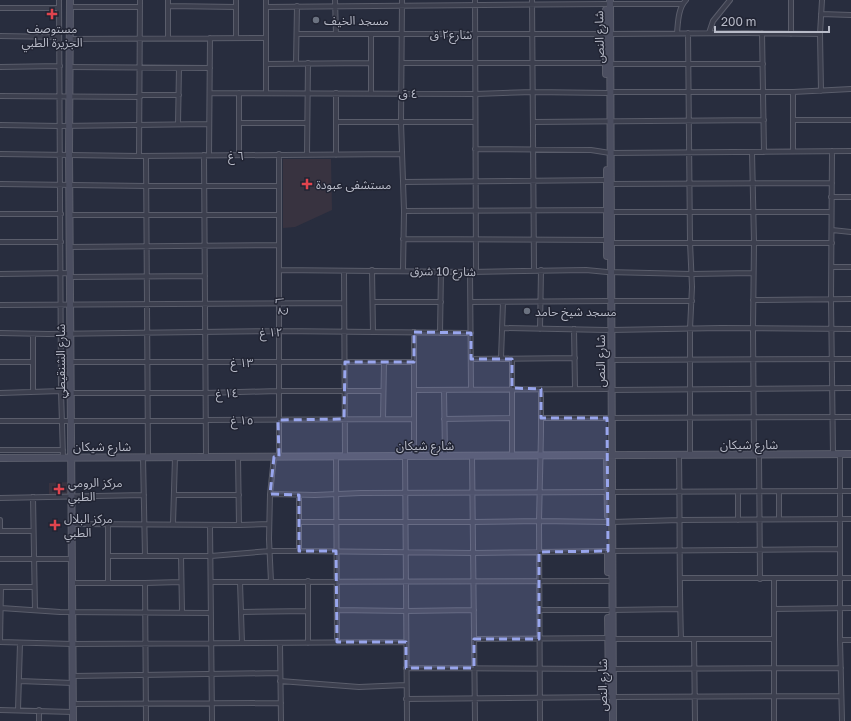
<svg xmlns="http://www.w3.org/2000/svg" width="851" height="721" font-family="'Golos Text','Noto Sans Arabic',sans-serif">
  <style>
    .medical { fill: #383340 }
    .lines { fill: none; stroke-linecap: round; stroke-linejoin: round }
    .street-casing { stroke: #5a5d6b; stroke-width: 6 }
    .secondary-casing { stroke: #5a5d6b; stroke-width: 8 }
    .street { stroke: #3c3f4e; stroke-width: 4 }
    .secondary { stroke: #4b4e60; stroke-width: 6 }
    .marked { fill: #99a6ed; fill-opacity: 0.2; stroke: #99a6ed; stroke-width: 3; stroke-dasharray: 8 5; stroke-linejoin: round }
    .health-dot { fill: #e0444e; stroke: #212433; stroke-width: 1.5 }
    .worship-dot { fill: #6b7280; stroke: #212433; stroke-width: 1.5 }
    .labels { text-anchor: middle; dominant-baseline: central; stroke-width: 3; stroke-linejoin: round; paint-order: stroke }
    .poi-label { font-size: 12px; fill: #b8bbc8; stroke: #212433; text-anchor: start }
    .street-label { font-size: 12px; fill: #b8bbc8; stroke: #212433 }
  </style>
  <rect width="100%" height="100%" fill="#282d3e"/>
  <!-- medical -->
  <path class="medical" d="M283,159H331L332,210L295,227L283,228Z
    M68,482V495H49V483Z"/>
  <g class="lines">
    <!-- street casing -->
    <g class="street-casing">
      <path id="street" d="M59,0L61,391L63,457
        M168,0V38
        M236,0V38
        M266,0V93
        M335,0L336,34
        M402,0L401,122L404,211L403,270
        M475,0L476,271
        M532,0L534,270
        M791,0V34
        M610,4H682
        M168,6L236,7
        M70,7H140
        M266,7L606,4
        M0,8H59
        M821,14L851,15
        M677,33C678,23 678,8 686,0
        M688,33L690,242L692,287L690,329V455
        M709,33L713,21L730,0
        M762,33L764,152
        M297,34H606
        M610,34L746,33L820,34
        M0,36L59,37
        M69,39L266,38
        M296,63L297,6
        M402,63H606
        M266,64L371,63
        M610,64H763
        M0,67L60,66
        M70,67L210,68
        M821,91L820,34L822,0
        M610,92H793L851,89
        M793,92V151
        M210,93L475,94L533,92L607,93
        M239,93V155
        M336,93V155
        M371,93V34
        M140,95H179
        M0,96L140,97
        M793,120H851
        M336,122H474
        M533,122L764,120
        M239,123H307
        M178,124L179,68
        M0,125L60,126L209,124
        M475,149L591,150L610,153L851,151
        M832,151L831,300L833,454
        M752,152L754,242L753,329L754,455
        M0,154L139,156L402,154
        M307,154L308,63
        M204,155L206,457
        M209,155L210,38
        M139,156L140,0
        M146,156L148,457
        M403,182L607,180
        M0,184L146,186H279
        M611,184L832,183
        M831,197H851
        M404,211L607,210L611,212H831
        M0,214H61
        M70,215H279
        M832,230L851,232
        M403,239L607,240
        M0,242H61
        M611,243H832
        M70,247L279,245
        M832,267H851
        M279,270L470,272L586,270L607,272L691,274L753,273
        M372,270L373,332
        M344,271L345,457
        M470,272L471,389
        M0,274L70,273
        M70,277L205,276
        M753,300L851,299
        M611,301H692
        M374,302H441
        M471,302L607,301
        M0,305L344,303
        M502,328L607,330
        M540,329L541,270
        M574,329L575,388
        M611,330L721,328L851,329
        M414,332V456
        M0,333L48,334L278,331L471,333
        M440,333L441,271
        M33,334V391
        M501,358L503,302
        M471,359L575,358
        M512,359V456
        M611,360L851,359
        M0,362H33
        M70,362H414
        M414,390L607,389
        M444,390L445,456
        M611,390L851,388
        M0,393L61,391
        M71,393H206L278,391H383
        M541,418H607
        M611,418L851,417
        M383,419L384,362
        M444,419L511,418
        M0,421L414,419
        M0,450H63
        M840,454V640L842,721
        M679,455C680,517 679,578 681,639
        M759,455L760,579
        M405,456L407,721
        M472,456L475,721
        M143,457L145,556
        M238,457L239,525
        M279,457V154
        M336,457L337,642
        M612,492L851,491
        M270,494L315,495L361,493L608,492
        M174,495H239
        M299,495V551
        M33,497L35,610
        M0,498L144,495
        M779,519V492
        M0,520V531
        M738,520V492
        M299,522H473L539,521L608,522
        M612,522L680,520L851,519
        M72,524L239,525L269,524
        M108,524V583
        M173,524L175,457
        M210,525L212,721
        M0,531H33
        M612,551L840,549
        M108,556H211L270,551H299L473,553L608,551
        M181,556L182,612
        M0,559H72
        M680,578H851
        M774,579V721
        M211,582L608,581
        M240,582L242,643
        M271,582L269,539L270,494L274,457
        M73,583H145L181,582
        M145,583L146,721
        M0,587H34
        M1,608L60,612L211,613
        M774,609L851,608
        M337,610L406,611L474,610
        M539,610H608
        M612,610L680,609
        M241,612L308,611
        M474,639L608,638
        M613,639H774
        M694,639L695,721
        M840,640H851
        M0,642L73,644L406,642
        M0,642L1,587
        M280,643L281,721
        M308,643V581
        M406,668L609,669
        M613,669L841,668
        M73,676L280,673
        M19,681L73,683
        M280,681L359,687L406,685
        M613,697L841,696
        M406,699L609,697
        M73,704L281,703
        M0,710L73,712
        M18,710L20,643
        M39,721V710
        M540,721L539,521L541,433V389"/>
    </g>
    <!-- secondary casing -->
    <g class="secondary-casing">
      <path id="secondary" d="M70,0L69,152L73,721
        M610,0L613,721
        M606,10V74
        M607,170V256
        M0,458L851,454
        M607,458L608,516
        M608,552V572
        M608,618L609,692"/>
    </g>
    <!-- street -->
    <use href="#street" class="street"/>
    <!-- secondary -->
    <use href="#secondary" class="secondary"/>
  </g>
  <!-- marked area -->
  <path class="marked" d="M414,332L471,333V359H512V388L541,389V418H607L608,551L539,552V639H474V668H406V642H337L336,551H299V495L270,494L274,457H279L278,420L344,419L345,362H414Z"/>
  <!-- markers -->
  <g class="health-dot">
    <path d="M50 8h4v4h4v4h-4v4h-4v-4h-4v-4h4z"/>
    <path d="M305 178h4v4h4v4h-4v4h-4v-4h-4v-4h4z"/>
    <path d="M57 483h4v4h4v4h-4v4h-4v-4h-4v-4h4z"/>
    <path d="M53 519h4v4h4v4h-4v4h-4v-4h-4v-4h4z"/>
  </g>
  <g class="worship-dot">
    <circle cx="316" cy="20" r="4"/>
    <circle cx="527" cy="311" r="4"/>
  </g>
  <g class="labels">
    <!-- poi labels -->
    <g class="poi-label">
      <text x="324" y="20">مسجد الخيف</text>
      <text x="52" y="28" text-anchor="middle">مستوصف<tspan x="52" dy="14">الجزيرة الطبي</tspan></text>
      <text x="316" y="184">مستشفى عبودة</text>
      <text x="535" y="311">مسجد شيخ حامد</text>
      <text x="68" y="482">مركز الرومي<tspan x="68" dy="14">الطبي</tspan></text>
      <text x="64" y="518">مركز البلال<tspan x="64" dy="14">الطبي</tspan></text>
    </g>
    <!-- street labels -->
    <g class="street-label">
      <text x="451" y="34">شارع٢ ق</text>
      <text transform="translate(599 37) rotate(-91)">شارع النص</text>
      <text x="408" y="93">٤ ق</text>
      <text x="236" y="155">٦ غ</text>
      <text transform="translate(443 271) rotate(1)">شارع 10 شرق</text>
      <text transform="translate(279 306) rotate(-89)">٦ ج</text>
      <text transform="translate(271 332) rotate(-1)">١٢ غ</text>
      <text transform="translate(60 361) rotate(-90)">شارع الشنقيطي</text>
      <text transform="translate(600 361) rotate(-90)">شارع النص</text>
      <text x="242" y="362">١٣ غ</text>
      <text transform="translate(227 393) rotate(-2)">١٤ غ</text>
      <text transform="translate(242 420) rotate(-1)">١٥ غ</text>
      <text x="749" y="444">شارع شيكان</text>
      <text x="425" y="445">شارع شيكان</text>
      <text x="102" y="446">شارع شيكان</text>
      <text transform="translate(602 685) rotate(-90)">شارع النص</text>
    </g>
  </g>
  <!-- scale -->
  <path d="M715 26v6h114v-6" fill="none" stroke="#b8bbc8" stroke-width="2"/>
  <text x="721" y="26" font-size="12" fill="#b8bbc8" stroke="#212433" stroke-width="3" paint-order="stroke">200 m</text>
</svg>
